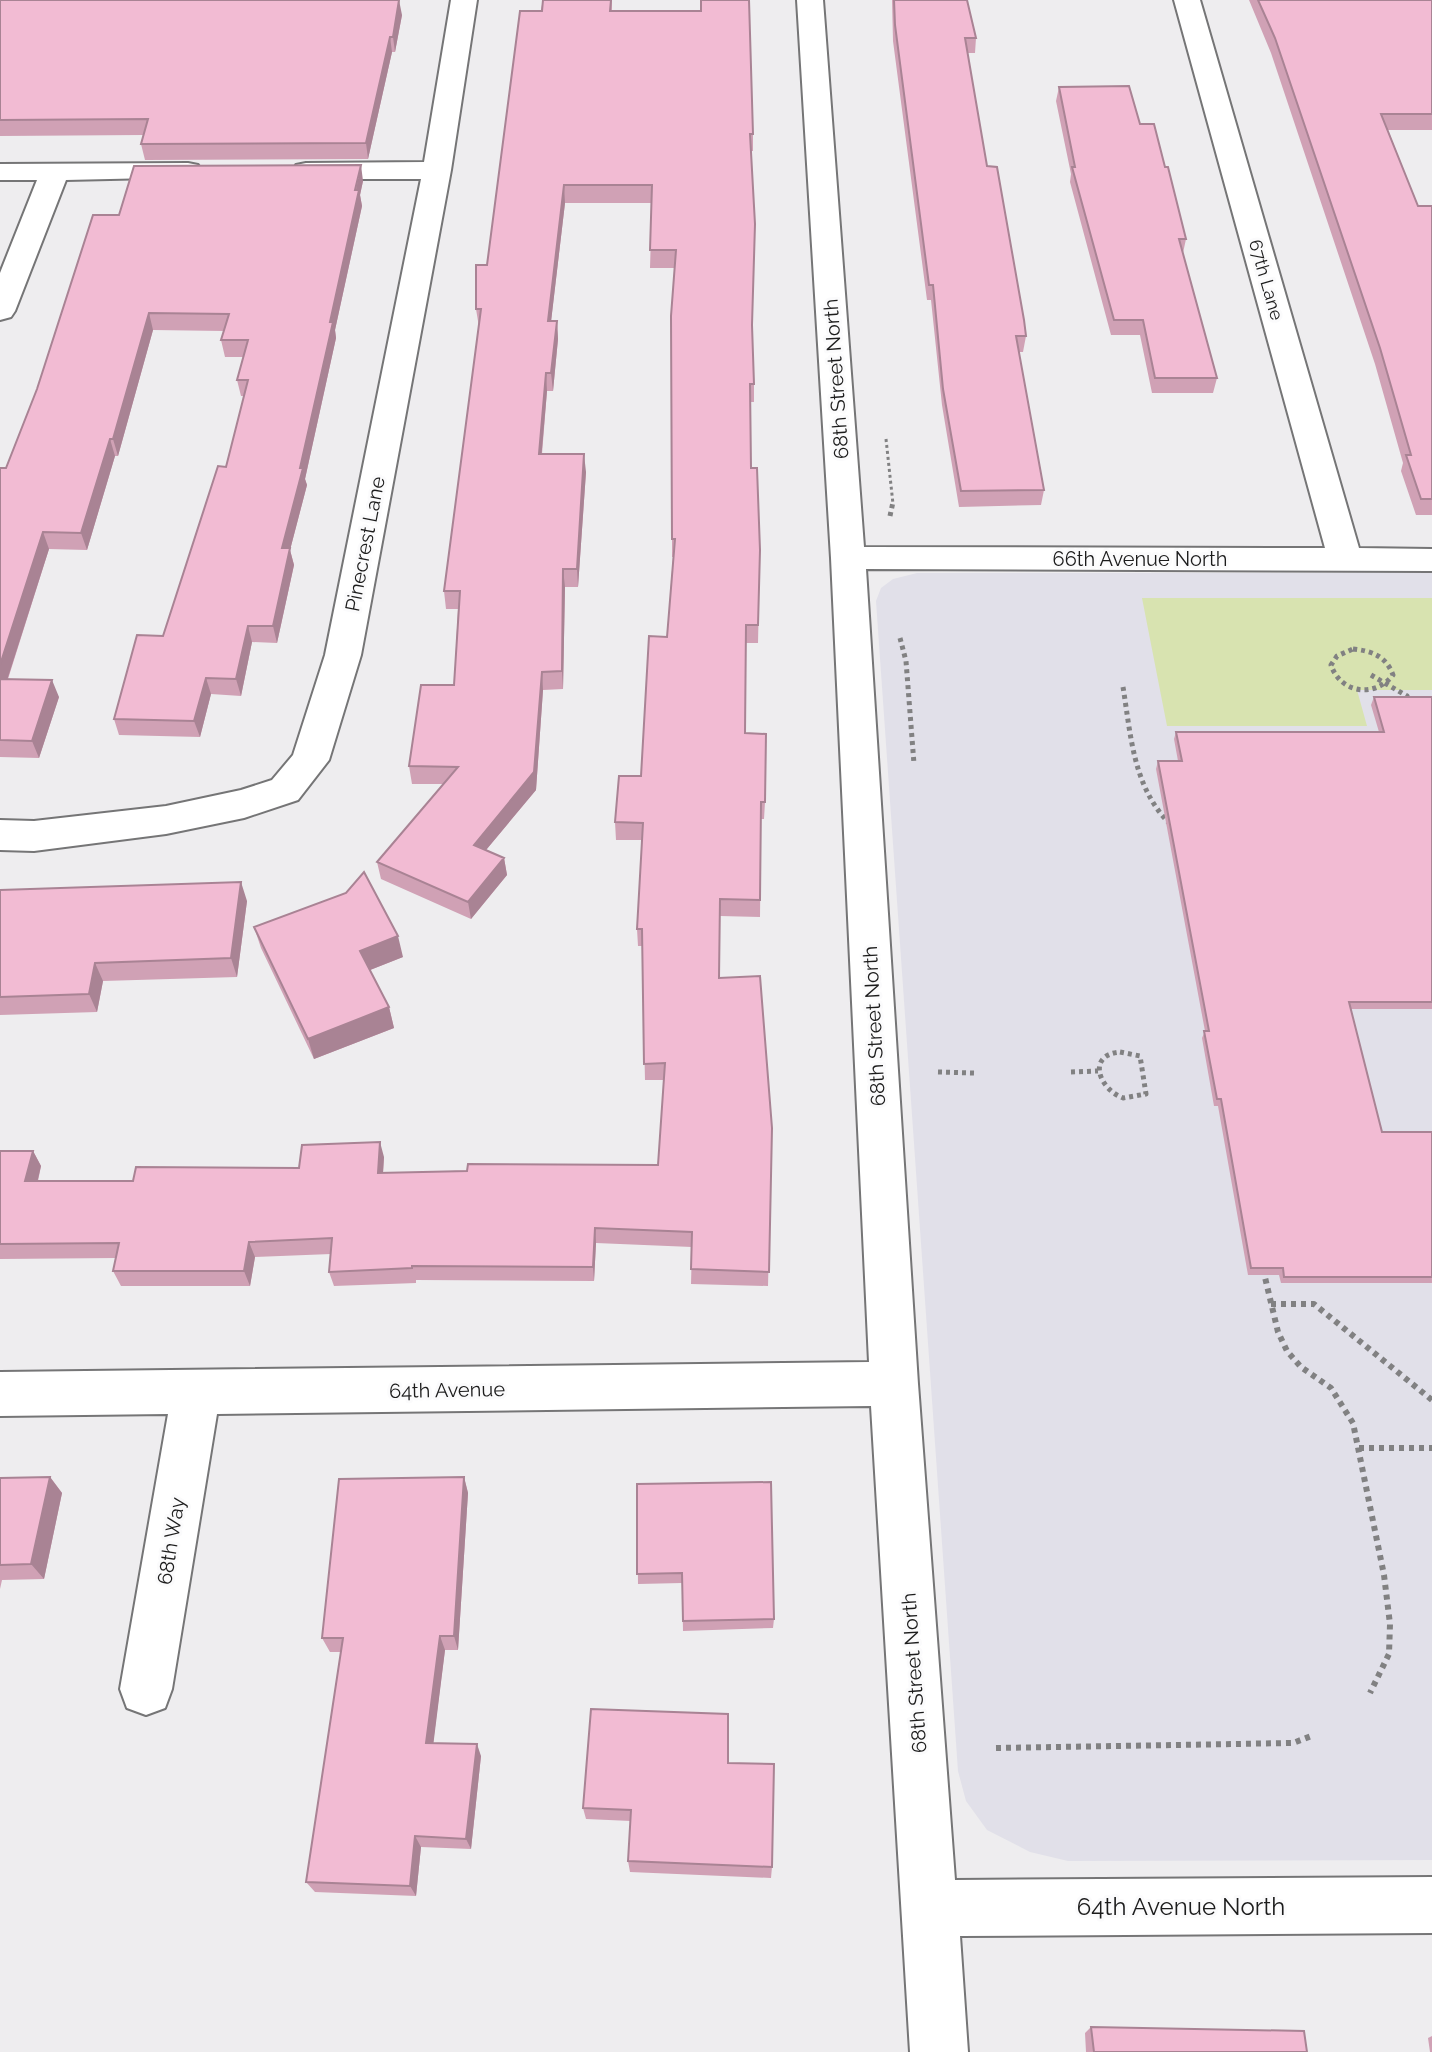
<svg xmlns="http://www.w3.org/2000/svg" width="1432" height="2052" viewBox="0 0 1432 2052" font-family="Raleway,sans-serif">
<rect width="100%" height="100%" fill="#eeedef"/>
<path fill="#e1e0e9" d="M 917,573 L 1432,573 L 1432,1860 L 1068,1861 L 1030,1852 L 987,1830 L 966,1801 L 958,1771 L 876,601 L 881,588 L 893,579 Z"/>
<path fill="#d8e3b0" d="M 1142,598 L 1432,598 L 1432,690 L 1357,690 L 1367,726 L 1167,726 Z"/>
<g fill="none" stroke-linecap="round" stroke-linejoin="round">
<g stroke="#757576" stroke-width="4">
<path id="street" d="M 451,0 L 477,0 L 451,170 L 361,655 L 329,760 L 298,800 L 244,818 L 166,834 L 34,851 L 0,850 L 0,820 L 34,821 L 166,806 L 241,790 L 272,780 L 293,755 L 325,655 L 421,179 L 306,179 L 296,177 L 292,171 L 296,165 L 306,163 L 424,162 Z
M 797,0 L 823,0 L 864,547 L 1325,548 L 1174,0 L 1200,0 L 1359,548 L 1432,549 L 1432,571 L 866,569 L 918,1384 L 955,1880 L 1432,1877 L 1432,1933 L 960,1936 L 968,2052 L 910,2052 L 871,1406 L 217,1414 L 172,1689 L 165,1708 L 146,1715 L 127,1708 L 120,1689 L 168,1414 L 0,1416 L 0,1372 L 869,1362 L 831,558 Z
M 188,163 L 198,165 L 202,171 L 198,177 L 66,180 L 15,311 L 11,317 L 0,320 L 0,273 L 37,180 L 0,180 L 0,164 Z"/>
</g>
<path stroke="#818182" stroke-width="3" stroke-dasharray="3 3" stroke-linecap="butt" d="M 886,439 L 893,504"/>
<path stroke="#818182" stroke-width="5" stroke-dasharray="4 4" stroke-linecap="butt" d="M 890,516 L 893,502
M 900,638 L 906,661 L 914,764
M 1353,649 C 1372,651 1386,656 1393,675 C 1375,698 1341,694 1331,665 L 1337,656 Z
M 1371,675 L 1407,696 L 1409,701
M 1123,687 C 1131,736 1133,786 1169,823
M 1120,1052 L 1140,1056 L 1146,1094 L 1123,1098 C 1099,1089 1086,1055 1120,1052 Z
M 938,1072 L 974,1073
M 1071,1072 L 1098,1071"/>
<path stroke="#818182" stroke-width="6" stroke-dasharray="5 5" stroke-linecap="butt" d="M 1263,1269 L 1278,1332 L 1287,1351 L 1301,1367 L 1331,1388 L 1353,1423 L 1384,1575 L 1390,1624 L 1389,1654 L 1370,1693
M 1271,1304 L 1314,1304 L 1432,1400
M 1359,1448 L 1432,1448
M 996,1748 L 1293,1743 L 1314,1735"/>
<use href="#street" fill="#fff" fill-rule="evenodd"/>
</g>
<path fill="#d0a1b5" d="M 0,0 L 402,15 L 395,52 L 392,52 L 368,159 L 145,160 L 141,144 L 143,135 L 0,136 Z
M 543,0 L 612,0 L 612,11 L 753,134 L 753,151 L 751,151 L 752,327 L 754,384 L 754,402 L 750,402 L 751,468 L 760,550 L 758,643 L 746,643 L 745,733 L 765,802 L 764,819 L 761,819 L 760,917 L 720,916 L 719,978 L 772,1128 L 768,1286 L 691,1284 L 692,1247 L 596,1243 L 594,1281 L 416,1280 L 416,1283 L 334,1286 L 329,1272 L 331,1254 L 255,1257 L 250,1286 L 121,1286 L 113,1271 L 116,1258 L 0,1259 L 0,1151 L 33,1151 L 41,1166 L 38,1181 L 133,1181 L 299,1168 L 384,1157 L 383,1173 L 658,1165 L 664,1080 L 645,1080 L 642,946 L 638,946 L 637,929 L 642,840 L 616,840 L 615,822 L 641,776 L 667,637 L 673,557 L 672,557 L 672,539 L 675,268 L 650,268 L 652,203 L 565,203 L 551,321 L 557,321 L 558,339 L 553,391 L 547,391 L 542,454 L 586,472 L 578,587 L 565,587 L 563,689 L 543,690 L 536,790 L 486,850 L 504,858 L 507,875 L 471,919 L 381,879 L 377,862 L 443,784 L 412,784 L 409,766 L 454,685 L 458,609 L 446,609 L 444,591 L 479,327 L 476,309 L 487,265 Z
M 892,0 L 967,0 L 976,38 L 975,53 L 967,53 L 987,166 L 1026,336 L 1023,352 L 1019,352 L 1044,490 L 1041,505 L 959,507 L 942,405 L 931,300 L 927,300 L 893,41 Z
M 1249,0 L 1432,0 L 1432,130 L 1388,130 L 1418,206 L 1432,206 L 1432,515 L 1416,515 L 1401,471 L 1403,463 L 1375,364 L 1271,53 Z
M 1059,87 L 1140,124 L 1165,167 L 1186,239 L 1183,253 L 1217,378 L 1213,393 L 1152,393 L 1140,335 L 1111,335 L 1070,182 L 1071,174 L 1056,101 Z
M 363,181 L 360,195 L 362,206 L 335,330 L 336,338 L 305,479 L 307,485 L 290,550 L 294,565 L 277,643 L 252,642 L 241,696 L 211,694 L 200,737 L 119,735 L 114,719 L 163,636 L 226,467 L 244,396 L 241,396 L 237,380 L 244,357 L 225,357 L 221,340 L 224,331 L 153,330 L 118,456 L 115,456 L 87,550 L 49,549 L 8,679 L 59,697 L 39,758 L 0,757 L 0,468 L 6,468 L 119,215 Z
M 1374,697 L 1432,697 L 1432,1009 L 1351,1009 L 1382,1132 L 1432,1132 L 1432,1283 L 1281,1283 L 1279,1275 L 1248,1275 L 1218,1106 L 1214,1106 L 1202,1038 L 1205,1031 L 1156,769 L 1158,761 L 1178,761 L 1174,739 L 1176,732 L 1379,732 L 1371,705 Z
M 0,890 L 247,901 L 237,977 L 103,981 L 97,1012 L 0,1015 Z
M 254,927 L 403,957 L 370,970 L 389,1007 L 394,1028 L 314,1059 L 261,948 Z
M 50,1477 L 62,1493 L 44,1579 L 2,1580 L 0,1589 L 0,1478 Z
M 464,1477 L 468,1493 L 458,1650 L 445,1650 L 433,1743 L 481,1756 L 471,1849 L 421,1847 L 416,1896 L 315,1892 L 306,1882 L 341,1652 L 330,1652 L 322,1638 Z
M 637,1484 L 774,1619 L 773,1628 L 683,1631 L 682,1583 L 638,1584 Z
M 728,1763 L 772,1867 L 771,1878 L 630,1872 L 628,1861 L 631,1821 L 586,1819 L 583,1808 Z
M 1091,2027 L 1307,2052 L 1086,2052 L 1085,2033 Z
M 1432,2036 L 1432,2052 L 1430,2052 L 1428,2038 Z"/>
<path fill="#a98394" d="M 399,0 L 402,15 L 395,52 L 393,37 Z
M 390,37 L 392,52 L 368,159 L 366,143 Z
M 361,165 L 363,181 L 360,195 L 362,206 L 335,330 L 336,338 L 305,479 L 307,485 L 290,550 L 294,565 L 277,643 L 273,626 L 282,548 L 300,468 Z
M 564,185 L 565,203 L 549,339 L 548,321 Z
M 149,313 L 153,330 L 118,456 L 113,439 Z
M 557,321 L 558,339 L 553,391 L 551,373 Z
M 546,373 L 547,391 L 540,472 L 539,454 Z
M 110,439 L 115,456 L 87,550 L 81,533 Z
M 584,454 L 586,472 L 578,587 L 577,569 Z
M 43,532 L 49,549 L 2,696 L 0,690 L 0,665 Z
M 563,569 L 565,587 L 563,689 L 562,671 Z
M 248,626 L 252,642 L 241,696 L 236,679 Z
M 542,672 L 543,690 L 536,790 L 476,862 L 474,845 Z
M 206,678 L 211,694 L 200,737 L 194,721 Z
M 52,680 L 59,697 L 39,758 L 32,741 Z
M 504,858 L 507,875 L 471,919 L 468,902 Z
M 241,882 L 247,901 L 237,977 L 231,958 Z
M 398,936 L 403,957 L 365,972 L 360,951 Z
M 95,963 L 103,981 L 97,1012 L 89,994 Z
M 389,1007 L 394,1028 L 314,1059 L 308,1039 Z
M 380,1142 L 384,1157 L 382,1188 L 378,1173 Z
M 33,1151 L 41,1166 L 34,1196 L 25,1181 Z
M 595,1228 L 596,1243 L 594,1281 L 593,1267 Z
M 249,1242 L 255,1257 L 250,1286 L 244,1271 Z
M 50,1477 L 62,1493 L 44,1579 L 31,1564 Z
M 464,1477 L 468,1493 L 458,1650 L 454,1636 Z
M 440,1636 L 445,1650 L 432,1755 L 426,1743 Z
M 477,1744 L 481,1756 L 471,1849 L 466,1839 Z
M 415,1836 L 421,1847 L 416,1896 L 410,1886 Z"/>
<path fill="#f2bbd3" stroke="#a98394" stroke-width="2" d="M 0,0 L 399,0 L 393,37 L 390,37 L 366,143 L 141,144 L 148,119 L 0,120 Z
M 543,0 L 611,0 L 610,11 L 701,11 L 701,0 L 749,0 L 753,134 L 750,134 L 755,224 L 752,325 L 754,384 L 750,384 L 751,468 L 757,468 L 760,550 L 758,625 L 746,625 L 745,733 L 766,734 L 765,802 L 761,802 L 760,900 L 720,899 L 719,978 L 760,976 L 772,1128 L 769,1272 L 691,1269 L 692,1232 L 595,1228 L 593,1267 L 412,1266 L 412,1268 L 329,1272 L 332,1238 L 249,1242 L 244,1271 L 113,1271 L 119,1243 L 0,1244 L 0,1151 L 33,1151 L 25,1181 L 133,1181 L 136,1167 L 299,1168 L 302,1145 L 380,1142 L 378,1173 L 467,1171 L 468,1164 L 658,1165 L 665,1063 L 644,1064 L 642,929 L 637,929 L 643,823 L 615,822 L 619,776 L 641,776 L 649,636 L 667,637 L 675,539 L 672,539 L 671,316 L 676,250 L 650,250 L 652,185 L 564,185 L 548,321 L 557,321 L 551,373 L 546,373 L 539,454 L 584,454 L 577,569 L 563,569 L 562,671 L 542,672 L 534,772 L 474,845 L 504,858 L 468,902 L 377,862 L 458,767 L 409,766 L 421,685 L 454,685 L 460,591 L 444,591 L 481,309 L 476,309 L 476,265 L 487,265 L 520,11 L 542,11 Z
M 894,0 L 967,0 L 976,38 L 965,38 L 987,166 L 997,167 L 1024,320 L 1026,336 L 1016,336 L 1044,490 L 961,491 L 943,389 L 933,285 L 929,285 L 895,25 Z
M 1258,0 L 1432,0 L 1432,114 L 1381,114 L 1418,206 L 1432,206 L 1432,499 L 1421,499 L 1406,455 L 1411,455 L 1380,348 L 1275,38 Z
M 1129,86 L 1140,124 L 1154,124 L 1165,167 L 1168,167 L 1186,239 L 1179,239 L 1217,378 L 1155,378 L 1143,320 L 1114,320 L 1072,167 L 1075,167 L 1059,87 Z
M 361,165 L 355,190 L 359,190 L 330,322 L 333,322 L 300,468 L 303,468 L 282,548 L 290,548 L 273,626 L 248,626 L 236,679 L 206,678 L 194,721 L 114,719 L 137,635 L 163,636 L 218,466 L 226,467 L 248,380 L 237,380 L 248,340 L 221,340 L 229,314 L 149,313 L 113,439 L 110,439 L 81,533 L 43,532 L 0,665 L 0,468 L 6,468 L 37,389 L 93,215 L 119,215 L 134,166 Z
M 0,679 L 52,680 L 32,741 L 0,740 Z
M 1374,697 L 1432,697 L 1432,1002 L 1349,1002 L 1382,1132 L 1432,1132 L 1432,1277 L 1284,1277 L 1283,1268 L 1251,1268 L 1221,1099 L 1217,1099 L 1204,1031 L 1209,1031 L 1158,761 L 1182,761 L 1176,732 L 1384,732 Z
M 364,872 L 398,936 L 360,951 L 389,1007 L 308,1039 L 254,927 L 346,893 Z
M 241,882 L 231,958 L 95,963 L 89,994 L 0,997 L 0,890 Z
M 50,1477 L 31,1564 L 0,1565 L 0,1478 Z
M 464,1477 L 454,1636 L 440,1636 L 426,1743 L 477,1744 L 466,1839 L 415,1836 L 410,1886 L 306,1882 L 343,1638 L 322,1638 L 339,1479 Z
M 771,1482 L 774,1619 L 683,1621 L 682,1573 L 637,1574 L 637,1484 Z
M 591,1709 L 728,1714 L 728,1763 L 774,1764 L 772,1867 L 628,1861 L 631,1810 L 583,1808 Z
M 1091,2027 L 1304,2031 L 1307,2052 L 1094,2052 Z"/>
<g text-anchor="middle" stroke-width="6" stroke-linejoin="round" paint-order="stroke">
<g font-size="18" fill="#1c1c1c" stroke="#fbfbfc">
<text transform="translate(1266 280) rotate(74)" y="6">67th Lane</text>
</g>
<g font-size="20" fill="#1c1c1c" stroke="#fbfbfc">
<text transform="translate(836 379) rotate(-94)" y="7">68th Street North</text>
<text transform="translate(365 544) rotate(-79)" y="7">Pinecrest Lane</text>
<text x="1140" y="566">66th Avenue North</text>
<text transform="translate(874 1026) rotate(-93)" y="7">68th Street North</text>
<text transform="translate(447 1390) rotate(-1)" y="7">64th Avenue</text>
<text transform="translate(171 1541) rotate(-81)" y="7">68th Way</text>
<text transform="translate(914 1673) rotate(-94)" y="7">68th Street North</text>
</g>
<g font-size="24" fill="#1c1c1c" stroke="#fbfbfc">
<text x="1181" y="1915">64th Avenue North</text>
</g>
</g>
</svg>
